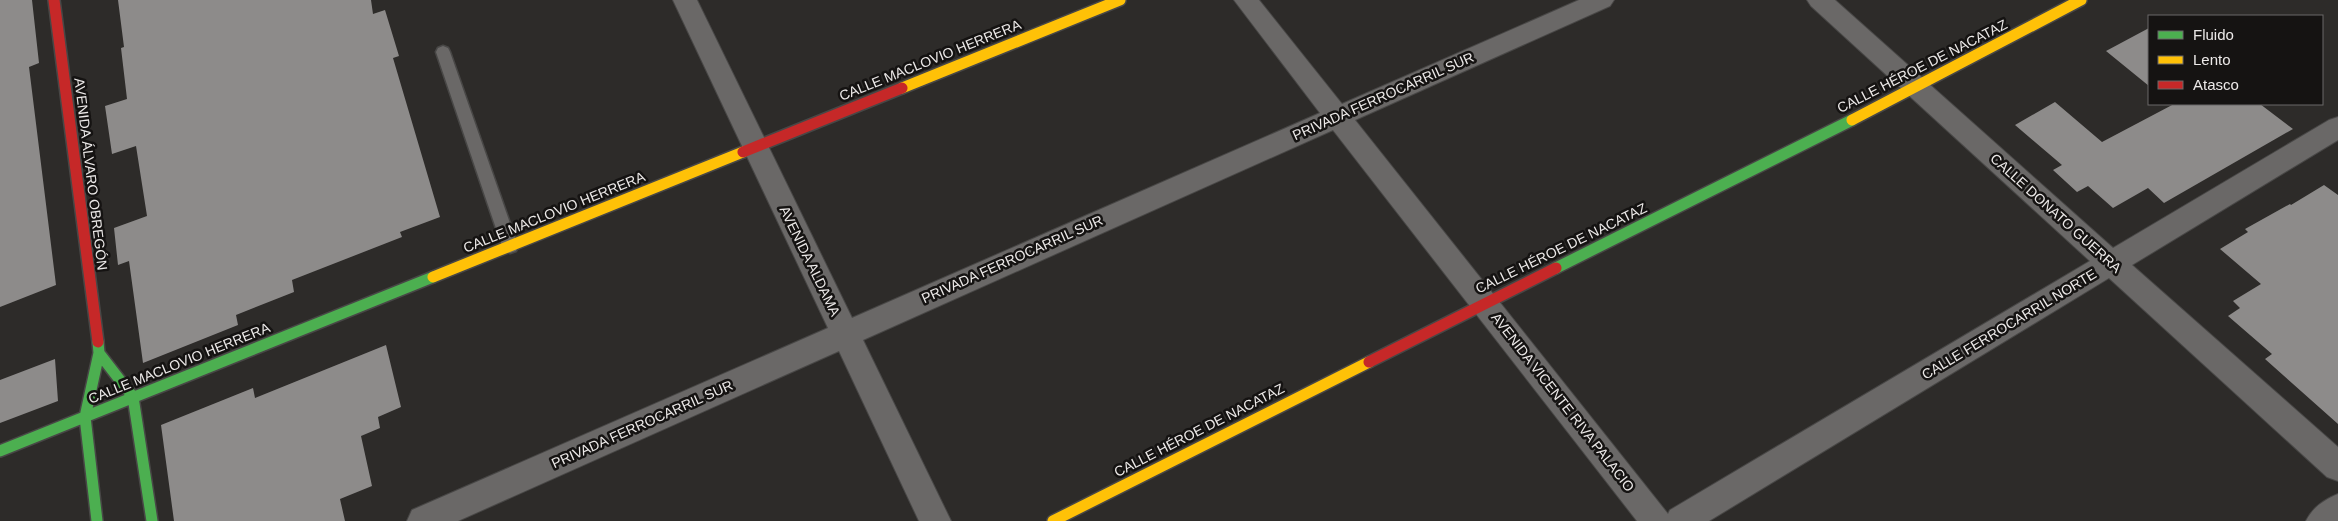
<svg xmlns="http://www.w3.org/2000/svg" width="2338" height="521" viewBox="0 0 2338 521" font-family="Arial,sans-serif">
<rect width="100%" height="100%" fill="#2d2b29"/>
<path fill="#8d8b8a" d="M 0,0 L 32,0 L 39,63 L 29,67 L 56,285 L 0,307 Z
M 118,0 L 371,0 L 373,14 L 385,10 L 399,56 L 393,58 L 440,217 L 400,232 L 402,237 L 292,280 L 294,292 L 236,315 L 238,325 L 143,363 L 129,261 L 118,265 L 114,228 L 147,216 L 136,146 L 112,154 L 105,106 L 127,99 L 121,48 L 124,47 Z
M 2149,28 L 2149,86 L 2106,51 Z
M 2055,102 L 2102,142 L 2174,104 L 2260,104 L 2293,129 L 2164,203 L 2148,188 L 2113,208 L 2088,186 L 2077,192 L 2053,170 L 2062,165 L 2015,125 Z
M 2324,185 L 2338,195 L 2338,424 L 2265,359 L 2272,354 L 2228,316 L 2240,308 L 2233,301 L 2261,284 L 2220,249 L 2248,232 L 2245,229 L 2290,204 L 2291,205 Z
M 386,345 L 401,407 L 378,417 L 380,428 L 361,436 L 372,486 L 340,499 L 345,521 L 174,521 L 161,425 L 253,388 L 255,398 Z
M 55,359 L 58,401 L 0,423 L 0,380 Z"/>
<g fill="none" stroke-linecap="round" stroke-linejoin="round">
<g stroke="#484746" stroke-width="3">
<path id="lane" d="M 443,46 L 448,48 L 450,52 L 518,246 L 516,251 L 510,253 L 504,251 L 502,246 L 436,52 L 438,48 Z"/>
</g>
<g stroke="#484746" stroke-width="2">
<path id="street" d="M 673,0 L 697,0 L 852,318 L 1320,113 L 1234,0 L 1259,0 L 1342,104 L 1579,0 L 1614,0 L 1610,6 L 1355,120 L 1668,514 L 1670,510 L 2090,261 L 1811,6 L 1807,0 L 1835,0 L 2113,248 L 2329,120 L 2338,117 L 2338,140 L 2132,265 L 2338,447 L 2338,481 L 2327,477 L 2109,278 L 1709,521 L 1637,521 L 1333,130 L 863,340 L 951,521 L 919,521 L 839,351 L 458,521 L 407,521 L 412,510 L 828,328 Z
M 2338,494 L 2338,521 L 2306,521 C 2313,507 2324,500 2338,494 Z"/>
</g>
<g stroke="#484746" stroke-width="14">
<path id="fast" d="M 1556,268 L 1852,120
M 99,353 L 133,397 L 152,521
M 0,451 L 433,277
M 97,521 L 85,417 L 99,353 L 98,342"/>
</g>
<g stroke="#484746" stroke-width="14">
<path id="slow" d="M 902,88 L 1120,0
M 1852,120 L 2081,0
M 433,277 L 743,152
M 1053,521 L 1369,362"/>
</g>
<g stroke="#484746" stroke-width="14">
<path id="jam" d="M 54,0 L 98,342
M 743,152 L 902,88
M 1369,362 L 1556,268"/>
</g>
<use href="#lane" fill="#6a6867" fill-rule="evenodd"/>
<use href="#street" fill="#6a6867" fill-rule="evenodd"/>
<use href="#fast" stroke="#4caf50" stroke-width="11"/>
<use href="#slow" stroke="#ffc107" stroke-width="11"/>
<use href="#jam" stroke="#c62828" stroke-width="11"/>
</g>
<g text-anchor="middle" stroke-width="5" stroke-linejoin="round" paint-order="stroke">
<g font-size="14" fill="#ece9e8" stroke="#151312">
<text transform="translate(930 60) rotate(-22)" y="5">CALLE MACLOVIO HERRERA</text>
<text transform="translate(1922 66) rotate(-27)" y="5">CALLE HÉROE DE NACATAZ</text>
<text transform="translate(1383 96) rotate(-24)" y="5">PRIVADA FERROCARRIL SUR</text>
<text transform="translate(91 174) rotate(83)" y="5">AVENIDA ÁLVARO OBREGÓN</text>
<text transform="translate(554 212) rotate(-22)" y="5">CALLE MACLOVIO HERRERA</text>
<text transform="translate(2056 213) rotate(42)" y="5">CALLE DONATO GUERRA</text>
<text transform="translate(1561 248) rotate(-26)" y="5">CALLE HÉROE DE NACATAZ</text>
<text transform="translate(1012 259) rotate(-24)" y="5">PRIVADA FERROCARRIL SUR</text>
<text transform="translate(810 261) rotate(64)" y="5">AVENIDA ALDAMA</text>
<text transform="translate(2009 324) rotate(-31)" y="5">CALLE FERROCARRIL NORTE</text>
<text transform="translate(179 363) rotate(-22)" y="5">CALLE MACLOVIO HERRERA</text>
<text transform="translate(1563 402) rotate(52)" y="5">AVENIDA VICENTE RIVA PALACIO</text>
<text transform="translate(642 424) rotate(-24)" y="5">PRIVADA FERROCARRIL SUR</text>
<text transform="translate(1199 430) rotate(-27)" y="5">CALLE HÉROE DE NACATAZ</text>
</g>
</g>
<rect x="2148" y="15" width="175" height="90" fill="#151312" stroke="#6b6968"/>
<rect x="2158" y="31" width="25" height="8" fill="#4caf50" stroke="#6b6968"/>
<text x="2193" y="40" font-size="15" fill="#ece9e8">Fluido</text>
<rect x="2158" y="56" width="25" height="8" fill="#ffc107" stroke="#6b6968"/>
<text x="2193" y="65" font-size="15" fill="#ece9e8">Lento</text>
<rect x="2158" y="81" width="25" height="8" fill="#c62828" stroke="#6b6968"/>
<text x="2193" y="90" font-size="15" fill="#ece9e8">Atasco</text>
</svg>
